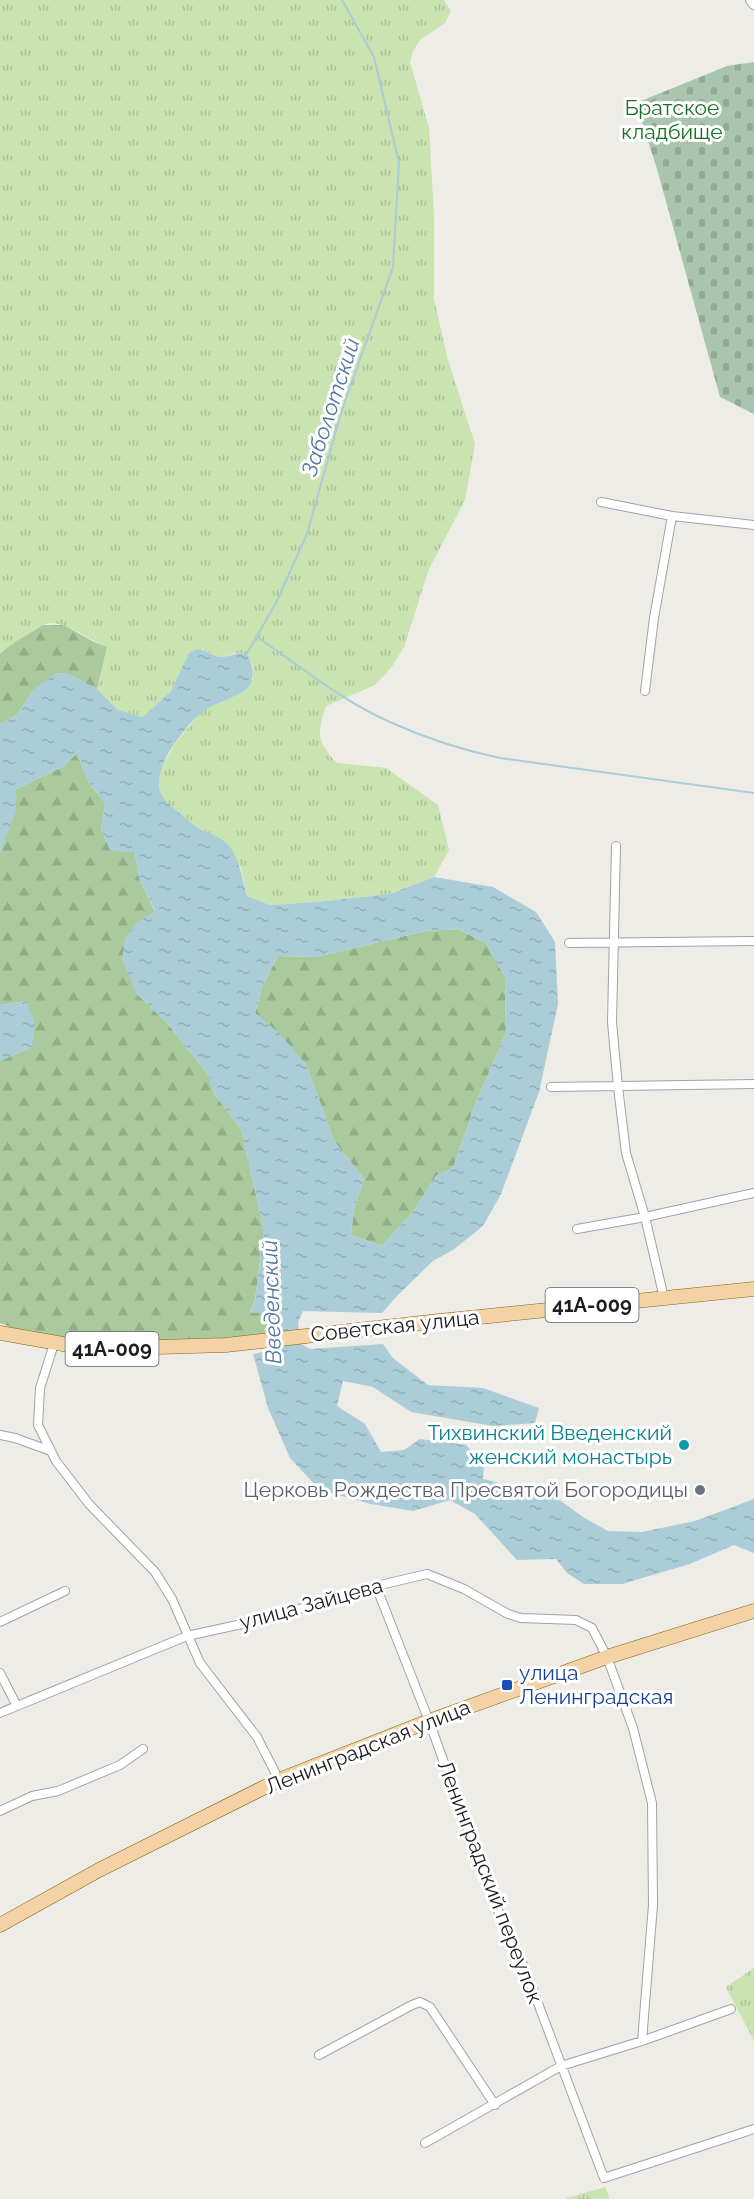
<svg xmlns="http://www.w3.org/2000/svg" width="754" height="2199" viewBox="0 0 754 2199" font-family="Raleway,sans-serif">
<defs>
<pattern id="grass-tufts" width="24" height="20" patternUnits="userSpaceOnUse" patternTransform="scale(1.5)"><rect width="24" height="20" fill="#c9e3b1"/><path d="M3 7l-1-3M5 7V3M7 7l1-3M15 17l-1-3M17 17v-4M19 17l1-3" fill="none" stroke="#acc298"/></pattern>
<pattern id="forest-firs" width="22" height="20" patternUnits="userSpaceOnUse" patternTransform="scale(1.5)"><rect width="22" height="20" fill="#aaca9e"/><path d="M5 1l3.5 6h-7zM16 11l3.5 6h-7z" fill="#92ad88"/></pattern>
<pattern id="cemetery-stones" width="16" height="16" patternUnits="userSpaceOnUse" patternTransform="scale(1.5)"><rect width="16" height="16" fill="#a9c5ae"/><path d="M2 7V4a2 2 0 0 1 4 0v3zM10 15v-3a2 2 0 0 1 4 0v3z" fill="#91a995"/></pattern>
<pattern id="water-ripples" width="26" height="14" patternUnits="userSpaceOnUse" patternTransform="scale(1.5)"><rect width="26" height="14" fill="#aacdd8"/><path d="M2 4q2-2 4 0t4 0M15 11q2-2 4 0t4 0" fill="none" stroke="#92b0b9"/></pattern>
</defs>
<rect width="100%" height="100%" fill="#eeece6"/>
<path fill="url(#grass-tufts)" d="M 0,0 L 444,0 L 451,11 L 445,23 L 420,40 L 413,51 L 410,62 L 429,128 L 434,215 L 434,299 L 448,360 L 475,444 L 465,500 L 429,569 L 404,647 L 391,668 L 375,685 L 326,706 C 317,734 316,741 337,763 L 386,768 L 438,805 L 449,850 L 434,877 L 388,894 L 317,902 L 270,905 L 247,896 L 241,868 L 226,843 L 197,827 L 163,800 L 158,785 L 161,767 L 177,741 L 199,714 L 209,707 L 234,697 L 253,680 L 253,667 L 247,654 L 234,653 L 226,657 L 217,657 L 203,649 L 197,649 L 190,653 L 171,691 L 143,717 L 118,710 L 97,689 L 107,647 C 87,640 63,617 42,625 C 37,627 31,633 27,636 C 18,643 8,645 0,654 Z
M 754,1968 L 754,2041 L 726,1987 Z
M 605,2187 L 610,2199 L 564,2199 Z"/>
<path fill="url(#forest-firs)" d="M 42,625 L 64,625 L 94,642 L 107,647 L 97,689 L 66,673 L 56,674 L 33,690 L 17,715 L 0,724 L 0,654 C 12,642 29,635 42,625 Z
M 77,753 L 89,783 L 105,803 L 101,830 L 135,853 L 139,878 L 155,912 L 136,923 L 136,993 L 168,1024 L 207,1073 L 215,1095 L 241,1129 L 264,1230 L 255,1300 L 250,1312 C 269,1313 284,1313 281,1338 L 54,1344 L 0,1323 L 0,1061 L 32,1047 L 26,1001 L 0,1005 L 0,853 L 15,811 L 16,789 L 64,766 Z
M 458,929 L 486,943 L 505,977 L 506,1033 L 475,1105 L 453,1168 L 436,1176 L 412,1213 L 382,1246 L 351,1235 L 354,1208 L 364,1179 L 334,1141 L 306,1064 L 255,1013 L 262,987 L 278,956 L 316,957 L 426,931 Z"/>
<path fill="url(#cemetery-stones)" d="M 754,62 L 754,414 L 720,397 L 657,169 L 636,103 L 727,66 Z"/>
<path fill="url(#water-ripples)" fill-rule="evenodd" d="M 197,649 C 206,649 213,657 221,657 C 231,657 237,651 247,654 C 269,699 223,694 200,714 C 187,725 165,754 161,770 C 154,794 165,801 182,815 C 188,820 194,825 200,829 C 208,833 218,836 225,842 C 238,852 243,880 247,896 L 270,905 L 317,902 L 389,894 L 434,877 L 493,887 L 536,912 L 555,942 L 558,1004 L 539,1092 L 501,1194 L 483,1226 L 453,1250 L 433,1261 L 397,1296 L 382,1313 L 303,1311 L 298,1322 L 301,1344 L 310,1349 L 383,1344 L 393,1358 L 428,1385 L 483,1388 L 539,1408 L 535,1423 L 493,1426 L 411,1412 L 373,1387 L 343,1381 L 337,1406 L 365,1424 L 381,1452 L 404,1450 L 420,1439 L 466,1445 L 484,1464 L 483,1479 L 554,1496 L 583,1517 L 608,1531 L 642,1532 L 695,1521 L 754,1499 L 754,1553 L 734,1545 L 690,1564 L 622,1584 L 584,1584 L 567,1573 L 556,1559 L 517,1560 L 475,1514 L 450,1500 L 413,1511 L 371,1504 L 320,1490 L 290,1458 L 268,1408 L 253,1354 L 277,1349 C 287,1321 278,1311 250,1313 L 255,1300 L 264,1230 L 241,1129 L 215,1095 L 207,1073 L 168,1024 L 136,993 L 122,959 L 125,939 L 136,923 L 155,911 L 139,878 L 135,853 L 110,850 L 101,830 L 105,803 L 89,783 L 77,753 L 64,766 L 16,789 L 16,811 L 0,853 L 0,724 L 17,715 L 33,690 L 42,683 L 56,674 L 66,673 L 97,689 L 118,710 L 143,717 L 171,691 L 189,653 ZM 458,929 L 486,943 L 505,977 L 506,1033 L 475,1105 L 453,1168 L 436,1176 L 412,1213 L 382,1246 L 351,1235 L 354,1208 L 364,1179 L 334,1141 L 306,1064 L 278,1032 L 255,1013 L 262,987 L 278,956 L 316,957 L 426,931 Z
M 26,1001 L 35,1024 L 32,1047 L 0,1061 L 0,1005 Z"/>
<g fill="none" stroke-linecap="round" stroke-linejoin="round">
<path stroke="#aacdd8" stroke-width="2" d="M 257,637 C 300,666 342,701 390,722 C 425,738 462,750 500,758 L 754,793
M 246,655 L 276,603 L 307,534 L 341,413 L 393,267 L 399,163 L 374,57 L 342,0"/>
<g stroke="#a2a2a2" stroke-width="10">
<path id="minor" d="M 601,502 L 672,516 L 754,525
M 645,691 L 654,618 L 672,516
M 616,846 L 612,1022 L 618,1087 L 626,1153 L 645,1217 L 664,1298
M 569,943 L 754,941
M 551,1087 L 754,1084
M 577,1229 L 645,1217 L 754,1193
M 54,1344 L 40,1388 L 38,1425 L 56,1461 L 89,1504 L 155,1572 L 172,1599 L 200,1663 L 257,1737 L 279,1780
M 0,1435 L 15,1438 L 51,1451
M 376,1586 L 429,1721 L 496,1906 L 525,1969 L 604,2178 L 754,2129
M 0,1622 L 65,1591
M 0,1673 L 17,1706
M 0,1713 L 187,1636 L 269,1618 L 376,1586 L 427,1574 L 464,1589 L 508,1614 L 521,1618 L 576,1620 L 592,1628 L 607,1657 L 633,1728 L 652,1803 L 653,1905 L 642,2041
M 0,1811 L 32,1796 L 58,1791 L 120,1765 L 143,1749
M 319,2055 L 412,2005 L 420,2002 L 430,2007 L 495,2105
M 425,2143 L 561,2066 L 642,2041 L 731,2009"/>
</g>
<g stroke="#a2a2a2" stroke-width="12">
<path id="tertiary" d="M 751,0 L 754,4"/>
</g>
<g stroke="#8a630f" stroke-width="15">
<path id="primary" d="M 0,1333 L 91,1349 L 226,1345 L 430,1322 L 754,1289
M 0,1925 L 99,1870 L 279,1780 L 429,1721 L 607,1657 L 754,1611"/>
</g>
<use href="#minor" stroke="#fff" stroke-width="8"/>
<use href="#tertiary" stroke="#fff" stroke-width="10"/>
<use href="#primary" stroke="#f3d3a6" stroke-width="14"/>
</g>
<circle fill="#0f9aa8" stroke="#fff" stroke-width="2" cx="684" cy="1445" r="6"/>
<circle fill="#6b7280" stroke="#fff" stroke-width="2" cx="700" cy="1490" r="6"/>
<rect fill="#1a4fb4" stroke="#fff" stroke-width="2" x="501" y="1679" width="12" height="12" rx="3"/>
<g text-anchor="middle" stroke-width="6" stroke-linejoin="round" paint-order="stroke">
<g fill="#fff" stroke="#626262" stroke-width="1.5">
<rect x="545.5" y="1288" width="93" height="34" rx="4.5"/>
<rect x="65.5" y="1332" width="93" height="34" rx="4.5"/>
</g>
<g font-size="20" font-weight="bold" fill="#1e1e1e">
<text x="592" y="1312">41А-009</text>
<text x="112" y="1356">41А-009</text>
</g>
<g font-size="21" fill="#167220" stroke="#fff">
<text x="672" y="115">Братское<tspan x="672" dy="24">кладбище</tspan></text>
</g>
<g font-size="21" fill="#1e1e1e" stroke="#fff">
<text transform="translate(395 1326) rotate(-6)" y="7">Советская улица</text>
<text transform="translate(311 1604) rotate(-15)" y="7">улица Зайцева</text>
<text transform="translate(368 1747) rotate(-22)" y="7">Ленинградская улица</text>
<text transform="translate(490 1882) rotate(69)" y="7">Ленинградский переулок</text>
</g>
<g font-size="21" fill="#0d838f" stroke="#fff" text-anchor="end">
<text x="672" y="1440">Тихвинский Введенский<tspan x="672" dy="24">женский монастырь</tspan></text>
</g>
<g font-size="21" fill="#5b616d" stroke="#fff" text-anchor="end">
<text x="688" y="1497">Церковь Рождества Пресвятой Богородицы</text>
</g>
<g font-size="21" fill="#164399" stroke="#fff" text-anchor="start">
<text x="519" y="1680">улица<tspan x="519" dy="24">Ленинградская</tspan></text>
</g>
<g font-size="22" font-style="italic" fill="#51769e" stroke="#fff">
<text transform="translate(330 407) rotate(-72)" y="8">Заболотский</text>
<text transform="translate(271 1302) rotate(-92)" y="8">Введенский</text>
</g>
</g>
</svg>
